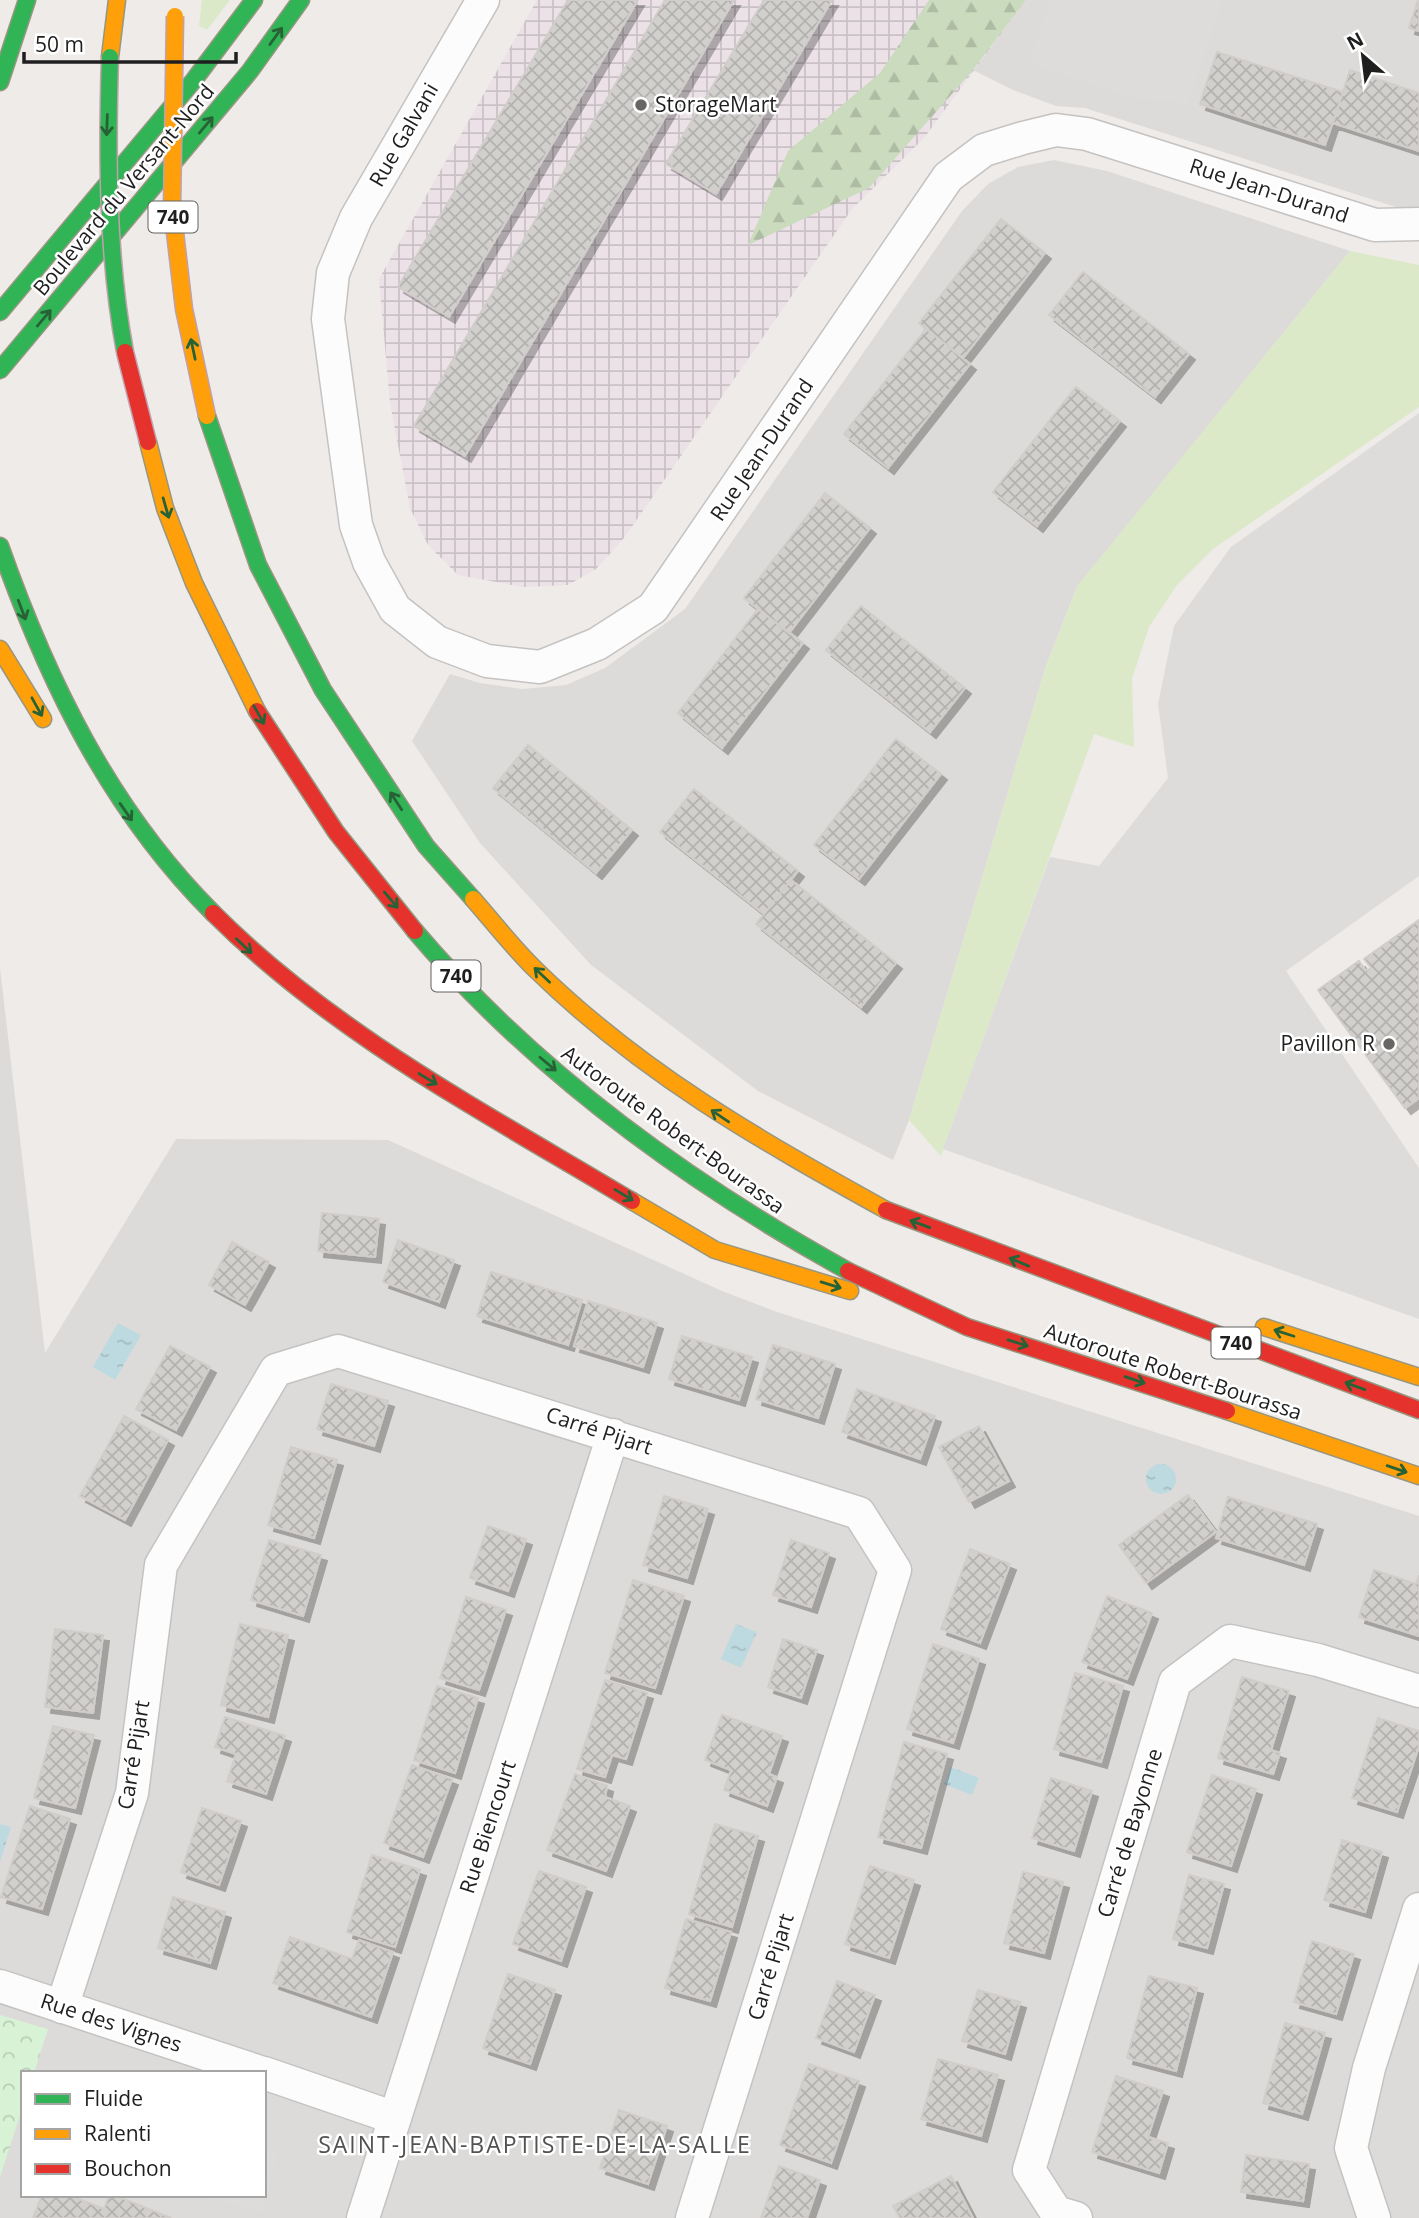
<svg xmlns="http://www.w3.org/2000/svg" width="1419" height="2218" viewBox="0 0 1419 2218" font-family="'Open Sans',sans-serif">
<defs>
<pattern id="industrial-grid" width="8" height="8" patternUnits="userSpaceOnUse" patternTransform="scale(1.75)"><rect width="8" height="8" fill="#ebe1e7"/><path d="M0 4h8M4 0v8" fill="none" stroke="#c9c1c6"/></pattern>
<pattern id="forest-firs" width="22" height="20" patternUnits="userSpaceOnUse" patternTransform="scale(1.75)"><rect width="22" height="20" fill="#cadbbe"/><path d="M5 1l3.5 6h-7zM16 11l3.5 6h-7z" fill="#adbca3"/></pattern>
<pattern id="park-crowns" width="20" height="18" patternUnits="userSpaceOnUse" patternTransform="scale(1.75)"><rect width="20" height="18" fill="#d7f2d5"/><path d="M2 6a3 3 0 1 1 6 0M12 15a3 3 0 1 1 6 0" fill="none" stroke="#b8cfb6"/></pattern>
<pattern id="water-ripples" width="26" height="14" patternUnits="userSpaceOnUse" patternTransform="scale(1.75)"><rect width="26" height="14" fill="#bddae0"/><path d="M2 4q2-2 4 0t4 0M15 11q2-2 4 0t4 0" fill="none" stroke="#a2bbc0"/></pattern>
<pattern id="building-cross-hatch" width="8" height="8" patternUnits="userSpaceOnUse" patternTransform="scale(1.75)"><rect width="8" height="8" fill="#d2d0cd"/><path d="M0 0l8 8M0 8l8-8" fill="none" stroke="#b4b2b0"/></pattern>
<filter id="shadow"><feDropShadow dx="6" dy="6" stdDeviation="0" flood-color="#0004"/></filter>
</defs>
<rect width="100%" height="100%" fill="#eeebe8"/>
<path fill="#dddbd9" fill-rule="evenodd" d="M 1026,0 L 1419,0 L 1419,207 L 1399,208 L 1085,108 L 1056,106 L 1013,90 L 973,70 Z
M 1054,160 L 1107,171 L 1350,251 L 1077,587 L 1046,666 L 909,1120 L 893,1160 L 758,1091 L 591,965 L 480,843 L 412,741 L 450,674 L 480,683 L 522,689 L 566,685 L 605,668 L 685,609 L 962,211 L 988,184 L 1018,167 Z
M 0,968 L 45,1353 L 176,1139 L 388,1140 L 722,1291 L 777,1312 L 1419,1516 L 1419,2218 L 0,2218 ZM 23,2073 L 264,2073 L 264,2195 L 23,2195 Z"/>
<path fill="url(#industrial-grid)" d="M 537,0 L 1026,0 L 924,138 L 852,209 L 624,538 L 596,569 L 568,585 L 523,587 L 458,575 L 428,545 L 410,508 L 390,403 L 379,279 Z"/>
<path fill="#dce9c8" d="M 202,0 L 230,0 L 207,30 L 199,26 Z
M 1350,251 L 1419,265 L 1419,407 L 1213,549 L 1177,585 L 1149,627 L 1132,679 L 1134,747 L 1094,734 L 941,1156 L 909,1120 L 1046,666 L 1078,585 Z"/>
<path fill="url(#forest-firs)" d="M 929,0 L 1026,0 L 973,70 L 869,188 L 748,245 L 788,151 L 880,73 Z"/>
<path fill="url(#park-crowns)" d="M 0,2015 L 48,2029 L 34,2073 L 23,2073 L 23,2106 L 0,2177 Z"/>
<path fill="#dedcdb" d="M 1051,0 L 1222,0 L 1188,104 L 1132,97 L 1030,64 Z
M 1419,413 L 1419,876 L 1286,971 L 1419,1168 L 1419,1319 L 943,1149 L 1050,857 L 1099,866 L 1168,778 L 1158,704 L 1174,626 L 1231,547 Z
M 264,2148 L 278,2152 L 261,2212 L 200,2195 L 264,2195 Z"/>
<path fill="url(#water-ripples)" d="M 118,1323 L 141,1335 L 115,1380 L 93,1367 Z
M1146 1479a15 15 0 1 1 30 0a15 15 0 1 1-30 0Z
M 736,1624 L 757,1632 L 741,1668 L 721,1659 Z
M 951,1767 L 979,1778 L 972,1795 L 944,1784 Z
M 0,1824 L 11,1827 L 0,1862 Z"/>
<path fill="url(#building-cross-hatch)" stroke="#d1cdca" stroke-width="2" filter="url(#shadow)" d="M 568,0 L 638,0 L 449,317 L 398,287 Z
M 665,0 L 734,0 L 465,456 L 414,426 Z
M 764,0 L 832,0 L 716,194 L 666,164 Z
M 1418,0 L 1419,0 L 1419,31 L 1409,28 Z
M 1217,52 L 1343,92 L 1325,145 L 1200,104 Z
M 1350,70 L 1419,93 L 1419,151 L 1333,123 Z
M 1001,219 L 1045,253 L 963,358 L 919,323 Z
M 1083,272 L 1189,354 L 1155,397 L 1049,315 Z
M 926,329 L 970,364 L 888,468 L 844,434 Z
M 1076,387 L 1120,421 L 1037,526 L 993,492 Z
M 825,493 L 870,528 L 789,633 L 744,598 Z
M 861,606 L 965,688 L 930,732 L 826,650 Z
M 758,609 L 803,643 L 722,748 L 678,713 Z
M 896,739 L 941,774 L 859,879 L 814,845 Z
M 528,745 L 632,830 L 596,873 L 493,788 Z
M 694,789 L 798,871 L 764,914 L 660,832 Z
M 791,880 L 896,963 L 861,1007 L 756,924 Z
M 1419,920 L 1419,1098 L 1405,1108 L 1318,990 L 1359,961 L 1366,971 L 1371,968 L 1364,959 Z
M 322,1213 L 379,1219 L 375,1257 L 318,1251 Z
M 398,1240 L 454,1260 L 439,1302 L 383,1282 Z
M 232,1242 L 269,1262 L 245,1305 L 209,1285 Z
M 491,1272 L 582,1300 L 568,1345 L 477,1316 Z
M 588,1301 L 657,1323 L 643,1367 L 574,1346 Z
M 682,1336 L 752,1357 L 739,1400 L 669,1379 Z
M 773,1345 L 835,1364 L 818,1418 L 756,1399 Z
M 170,1346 L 210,1367 L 176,1430 L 136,1409 Z
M 331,1384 L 388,1401 L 374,1446 L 317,1429 Z
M 857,1389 L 935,1416 L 920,1459 L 842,1432 Z
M 124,1416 L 168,1440 L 125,1520 L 80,1496 Z
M 979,1426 L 1009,1481 L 969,1502 L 939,1447 Z
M 291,1447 L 337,1460 L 314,1538 L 268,1525 Z
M 1188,1495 L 1216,1532 L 1146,1583 L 1119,1545 Z
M 664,1496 L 708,1509 L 687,1578 L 643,1565 Z
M 1228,1497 L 1317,1524 L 1304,1565 L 1216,1538 Z
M 488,1526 L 526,1539 L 508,1591 L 470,1578 Z
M 269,1540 L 321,1555 L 303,1616 L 251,1600 Z
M 791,1540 L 829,1553 L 811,1607 L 773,1595 Z
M 970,1549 L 1010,1564 L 980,1643 L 941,1629 Z
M 1374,1570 L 1416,1584 L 1419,1575 L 1419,1636 L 1359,1617 Z
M 633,1580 L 684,1596 L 655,1688 L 605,1673 Z
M 1107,1596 L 1152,1613 L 1127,1679 L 1082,1662 Z
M 466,1597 L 506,1610 L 479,1690 L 440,1678 Z
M 240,1624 L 288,1635 L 268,1717 L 221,1705 Z
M 55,1629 L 103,1635 L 93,1713 L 45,1707 Z
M 783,1639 L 817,1650 L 801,1698 L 768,1687 Z
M 933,1644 L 979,1659 L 953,1743 L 907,1729 Z
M 1075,1673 L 1123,1686 L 1101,1762 L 1054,1749 Z
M 1242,1677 L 1289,1691 L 1271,1750 L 1280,1753 L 1273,1774 L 1218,1758 Z
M 605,1680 L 647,1693 L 626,1759 L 612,1755 L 605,1777 L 577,1769 Z
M 437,1686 L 478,1698 L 455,1773 L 414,1760 Z
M 722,1715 L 782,1736 L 769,1774 L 777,1777 L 767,1806 L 724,1790 L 731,1770 L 705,1760 Z
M 225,1717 L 285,1736 L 266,1794 L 227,1781 L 236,1754 L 215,1747 Z
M 1378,1718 L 1419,1731 L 1419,1746 L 1397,1812 L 1352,1798 Z
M 53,1726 L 94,1735 L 75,1808 L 34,1798 Z
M 904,1742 L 947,1754 L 921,1848 L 878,1837 Z
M 412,1765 L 452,1779 L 423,1857 L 384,1843 Z
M 575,1774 L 607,1786 L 605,1797 L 630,1806 L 606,1871 L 547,1850 Z
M 1212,1775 L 1256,1789 L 1231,1866 L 1187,1852 Z
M 1051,1778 L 1092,1791 L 1074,1851 L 1032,1838 Z
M 30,1806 L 70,1819 L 42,1909 L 1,1897 Z
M 202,1808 L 241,1821 L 219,1885 L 181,1872 Z
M 715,1824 L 758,1836 L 732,1927 L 689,1914 Z
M 1342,1840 L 1382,1852 L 1365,1912 L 1324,1900 Z
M 372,1855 L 420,1870 L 395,1947 L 347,1932 Z
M 870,1866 L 914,1880 L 889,1958 L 845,1944 Z
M 539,1871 L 586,1887 L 561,1961 L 513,1944 Z
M 1023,1872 L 1063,1882 L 1044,1953 L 1004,1943 Z
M 1189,1875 L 1224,1884 L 1207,1948 L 1173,1939 Z
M 173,1897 L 225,1912 L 210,1963 L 158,1948 Z
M 686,1919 L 731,1932 L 710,2001 L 665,1988 Z
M 290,1937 L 352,1959 L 359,1940 L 393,1952 L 371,2017 L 273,1983 Z
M 1312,1941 L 1354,1954 L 1336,2014 L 1294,2002 Z
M 508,1974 L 555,1990 L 530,2064 L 483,2048 Z
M 1149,1976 L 1197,1988 L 1176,2071 L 1127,2058 Z
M 837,1981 L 875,1995 L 854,2052 L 816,2038 Z
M 978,1990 L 1020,2002 L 1005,2054 L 962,2041 Z
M 1285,2023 L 1325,2033 L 1302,2114 L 1263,2103 Z
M 938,2059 L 998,2075 L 981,2136 L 921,2119 Z
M 809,2064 L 859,2081 L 831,2163 L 780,2145 Z
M 1116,2076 L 1163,2091 L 1148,2137 L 1168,2143 L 1159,2173 L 1092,2152 Z
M 619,2110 L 667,2126 L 648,2184 L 600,2168 Z
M 1246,2155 L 1309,2164 L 1303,2201 L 1241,2192 Z
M 779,2166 L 820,2180 L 807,2218 L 761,2218 Z
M 951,2176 L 973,2218 L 900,2218 L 893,2206 Z
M 42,2195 L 69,2195 L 104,2209 L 109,2195 L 114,2195 L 171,2218 L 33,2218 Z"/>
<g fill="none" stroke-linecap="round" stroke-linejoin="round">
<g stroke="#c5c3c2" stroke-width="35">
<path id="street" d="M 483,0 L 356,218 L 333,273 L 328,319 L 356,525 L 369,562 L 395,609 L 437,642 L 487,661 L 540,667 L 597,644 L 653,608 L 948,177 L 984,150 L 1023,138 L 1056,130 L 1087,134 L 1375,225 L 1419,224
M 0,1986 L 263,2073
M 62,2007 L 132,1793 L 161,1565 L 276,1370 L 338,1351 L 859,1513 L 895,1570 L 692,2218
M 264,2073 L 395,2118
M 363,2218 L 613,1435
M 1076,2218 L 1056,2212 L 1029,2170 L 1175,1682 L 1230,1641 L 1318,1660 L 1419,1691
M 1374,2218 L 1351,2148 L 1369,2068 L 1419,1909"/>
</g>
<g stroke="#979680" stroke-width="19">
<path id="fast" d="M 0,82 L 27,0
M 0,312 L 194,80 L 254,0
M 0,370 L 250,71 L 301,0
M 207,416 L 258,565 L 323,690 L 426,846 L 473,899
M 0,546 C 48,682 110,810 213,913
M 415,931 C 533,1070 689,1183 848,1271"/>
</g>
<g stroke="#979680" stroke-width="19">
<path id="slow" d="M 110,57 L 117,0
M 148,442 L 165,508 L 194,583 L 257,711
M 0,649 L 43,719
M 473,899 C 494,923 514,949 537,971 C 643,1074 758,1139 886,1210
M 632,1201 L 715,1250 L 850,1291
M 1264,1327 L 1419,1377
M 1227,1411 L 1419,1476"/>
</g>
<g stroke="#979680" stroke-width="19">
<path id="jam" d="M 257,711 L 336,832 L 415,931
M 213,913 C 334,1034 486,1113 632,1201
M 886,1210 L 1419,1410
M 848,1271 L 967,1327 L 1227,1411"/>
</g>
<use href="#street" stroke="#fcfcfc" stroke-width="32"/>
<use href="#fast" stroke="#30b455" stroke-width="16"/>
<use href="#slow" stroke="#ff9f0a" stroke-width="16"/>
<use href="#jam" stroke="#e5322d" stroke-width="16"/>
<g stroke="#c2a0ac" stroke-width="19" stroke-linecap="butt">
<path id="fast-bridge" d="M 110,57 C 107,155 107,255 125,352"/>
</g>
<g stroke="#c2a0ac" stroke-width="19" stroke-linecap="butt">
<path id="slow-bridge" d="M 175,16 L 172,207 L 184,309 L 207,416"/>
</g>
<g stroke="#c2a0ac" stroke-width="19" stroke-linecap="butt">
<path id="jam-bridge" d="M 125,352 L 148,442"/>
</g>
<use href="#fast-bridge" stroke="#30b455" stroke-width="16"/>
<use href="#slow-bridge" stroke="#ff9f0a" stroke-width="16"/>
<use href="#jam-bridge" stroke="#e5322d" stroke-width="16"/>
</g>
<defs><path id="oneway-shaft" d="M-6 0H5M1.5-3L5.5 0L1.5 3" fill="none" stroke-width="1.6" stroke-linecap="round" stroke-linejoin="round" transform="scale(1.75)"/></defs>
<g stroke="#276237">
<use href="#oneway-shaft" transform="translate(276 36) rotate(-54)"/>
<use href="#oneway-shaft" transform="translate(107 125) rotate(92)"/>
<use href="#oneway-shaft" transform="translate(206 125) rotate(-50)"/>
<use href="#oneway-shaft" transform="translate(44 318) rotate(-50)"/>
<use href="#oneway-shaft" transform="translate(193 349) rotate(-102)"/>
<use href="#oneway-shaft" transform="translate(166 508) rotate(74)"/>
<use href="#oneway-shaft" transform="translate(22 610) rotate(69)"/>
<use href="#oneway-shaft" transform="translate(37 707) rotate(61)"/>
<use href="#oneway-shaft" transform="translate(259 715) rotate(61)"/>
<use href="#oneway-shaft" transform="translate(396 801) rotate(-123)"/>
<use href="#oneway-shaft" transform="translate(126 812) rotate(55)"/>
<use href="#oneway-shaft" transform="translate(391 900) rotate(50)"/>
<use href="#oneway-shaft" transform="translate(244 946) rotate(43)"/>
<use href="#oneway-shaft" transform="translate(542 975) rotate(-137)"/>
<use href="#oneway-shaft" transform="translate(548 1064) rotate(40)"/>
<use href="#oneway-shaft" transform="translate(428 1079) rotate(31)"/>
<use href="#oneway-shaft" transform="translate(720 1116) rotate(-146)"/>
<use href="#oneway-shaft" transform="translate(624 1195) rotate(31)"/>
<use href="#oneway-shaft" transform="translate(920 1224) rotate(-160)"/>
<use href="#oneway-shaft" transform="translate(1019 1262) rotate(-157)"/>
<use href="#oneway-shaft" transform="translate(831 1285) rotate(17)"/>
<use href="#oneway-shaft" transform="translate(1284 1333) rotate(-162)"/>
<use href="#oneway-shaft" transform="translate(1018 1343) rotate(17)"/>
<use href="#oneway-shaft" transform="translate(1135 1380) rotate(19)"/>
<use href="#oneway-shaft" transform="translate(1355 1386) rotate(-160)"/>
<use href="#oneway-shaft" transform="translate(1397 1469) rotate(19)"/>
</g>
<g fill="#676665" stroke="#fff" stroke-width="2.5">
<circle cx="641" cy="105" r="7"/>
<circle cx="1389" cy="1044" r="7"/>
</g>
<g text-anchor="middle" stroke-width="5" stroke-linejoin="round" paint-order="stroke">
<g fill="#fff" stroke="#626262" stroke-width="2">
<rect x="148.5" y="201.5" width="49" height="31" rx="5"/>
<rect x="431.5" y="960.5" width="49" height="31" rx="5"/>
<rect x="1211.5" y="1327.5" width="49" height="31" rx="5"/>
</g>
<g font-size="19" font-weight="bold" fill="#1f1f1f">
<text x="173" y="224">740</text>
<text x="456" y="983">740</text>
<text x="1236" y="1350">740</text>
</g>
<g font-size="21" fill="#1f1f1f" stroke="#fff" text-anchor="start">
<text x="655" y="112">StorageMart</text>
<text x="1375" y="1051" text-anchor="end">Pavillon R</text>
</g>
<g font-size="21" fill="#1f1f1f" stroke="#fff">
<text transform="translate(404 135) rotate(-60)" y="7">Rue Galvani</text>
<text transform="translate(124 190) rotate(-50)" y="7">Boulevard du Versant-Nord</text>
<text transform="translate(1269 191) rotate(18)" y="7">Rue Jean-Durand</text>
<text transform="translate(762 450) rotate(-56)" y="7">Rue Jean-Durand</text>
<text transform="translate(673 1130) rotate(36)" y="7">Autoroute Robert-Bourassa</text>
<text transform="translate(1173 1372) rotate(18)" y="7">Autoroute Robert-Bourassa</text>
<text transform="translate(599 1431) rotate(18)" y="7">Carré Pijart</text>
<text transform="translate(134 1755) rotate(-81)" y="7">Carré Pijart</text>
<text transform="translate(488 1827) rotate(-72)" y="7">Rue Biencourt</text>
<text transform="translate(1130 1833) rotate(-73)" y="7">Carré de Bayonne</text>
<text transform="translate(771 1967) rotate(-73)" y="7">Carré Pijart</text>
<text transform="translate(111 2023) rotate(18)" y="7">Rue des Vignes</text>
</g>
<g font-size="23" letter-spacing="2" fill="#525252" stroke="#fff">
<text x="535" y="2153">SAINT-JEAN-BAPTISTE-DE-LA-SALLE</text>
</g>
</g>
<rect x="21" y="2071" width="245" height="126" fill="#ffffff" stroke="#a5a5a5" stroke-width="2"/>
<rect x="35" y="2094" width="35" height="10" fill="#30b455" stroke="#a5a5a5" stroke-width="2"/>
<text x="84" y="2106" font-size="21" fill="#1f1f1f">Fluide</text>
<rect x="35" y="2129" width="35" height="10" fill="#ff9f0a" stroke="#a5a5a5" stroke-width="2"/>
<text x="84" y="2141" font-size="21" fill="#1f1f1f">Ralenti</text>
<rect x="35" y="2164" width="35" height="10" fill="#e5322d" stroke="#a5a5a5" stroke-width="2"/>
<text x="84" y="2176" font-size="21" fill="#1f1f1f">Bouchon</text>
<g transform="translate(1363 56) rotate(332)" stroke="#ffffff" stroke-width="5" paint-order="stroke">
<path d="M0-5L12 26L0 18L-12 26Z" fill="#1f1f1f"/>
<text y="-10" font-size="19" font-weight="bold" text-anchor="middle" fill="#1f1f1f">N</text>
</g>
<path d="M24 52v10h212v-10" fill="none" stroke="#1f1f1f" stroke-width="3.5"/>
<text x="35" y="52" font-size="21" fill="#1f1f1f" stroke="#ffffff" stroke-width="5" paint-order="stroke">50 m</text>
</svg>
